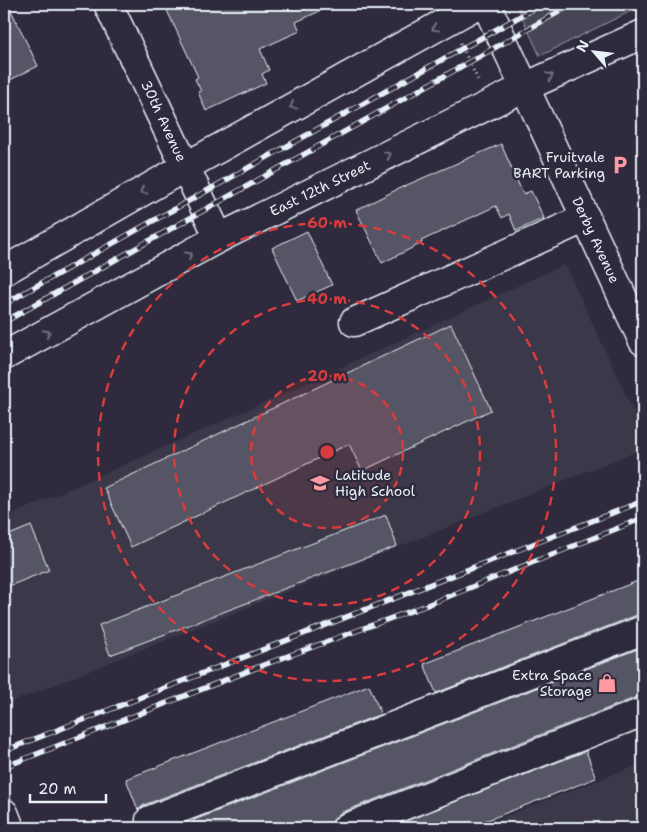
<svg xmlns="http://www.w3.org/2000/svg" width="647" height="832" viewBox="0 0 647 832" font-family="'Shantell Sans',sans-serif">
<rect width="100%" height="100%" fill="#2f2a3d"/>
<filter id="ink" filterUnits="userSpaceOnUse"><feTurbulence type="fractalNoise" baseFrequency=".02" numOctaves="2"/><feDisplacementMap in="SourceGraphic" scale="10" xChannelSelector="R" yChannelSelector="G"/><feConvolveMatrix kernelMatrix="1 2 1 2 8 2 1 2 1" color-interpolation-filters="sRGB"/></filter>
<g filter="url(#ink)">
<path fill="#3b3749" d="M 565,264 L 643,431 L 643,449 L 4,705 L 4,518 L 292,390 Z
M 643,763 L 643,828 L 474,828 Z"/>
<path fill="#464455" stroke="#979aa6" d="M 516,4 L 643,4 L 643,5 L 540,56 Z"/>
<path fill="#575565" stroke="#e8f1f8" d="M 4,4 L 8,4 L 38,66 L 4,83 Z
M 164,4 L 335,4 L 296,22 L 300,31 L 260,49 L 269,70 L 262,74 L 266,83 L 206,111 L 198,92 L 201,91 L 195,79 L 198,77 Z
M 501,144 L 523,194 L 531,191 L 544,218 L 516,231 L 509,214 L 502,218 L 496,206 L 421,241 L 422,243 L 382,263 L 356,210 L 400,188 Z
M 307,231 L 332,285 L 297,301 L 272,248 Z
M 451,324 L 491,410 L 362,471 L 349,444 L 131,547 L 104,488 Z
M 386,515 L 397,546 L 110,655 L 99,625 Z
M 31,526 L 49,570 L 4,588 L 4,537 Z
M 643,579 L 643,615 L 637,615 L 436,693 L 424,664 Z
M 643,647 L 643,697 L 637,697 L 340,813 L 334,819 L 331,828 L 190,828 L 194,820 Z
M 369,685 L 381,714 L 144,805 L 138,810 L 126,779 Z
M 586,751 L 596,778 L 467,828 L 388,828 Z"/>
<g fill="none" stroke-linecap="round" stroke-linejoin="round">
<g stroke="#e8f1f8" stroke-width="31">
<path id="minor" d="M 108,4 L 219,238
M 486,4 L 643,341
M 354,322 L 586,218
M 154,828 L 150,820 L 643,630
M 346,828 L 643,712"/>
</g>
<g stroke="#e8f1f8" stroke-width="31">
<path id="major" d="M 4,271 L 185,167 L 478,4
M 4,356 L 219,238 L 525,87 L 643,34
M 4,813 L 10,828"/>
</g>
<path stroke="#e8f1f8" stroke-width="3" stroke-dasharray="1 4" stroke-linecap="butt" d="M 460,43 L 478,80"/>
<use href="#minor" stroke="#2f2a3d" stroke-width="28"/>
<use href="#major" stroke="#2f2a3d" stroke-width="28"/>
<g stroke="#e8f1f8" stroke-width="5.5">
<path id="rail" d="M 4,304 L 542,4
M 4,322 L 573,4
M 4,751 L 643,501
M 4,767 L 266,664 L 427,605 L 643,518"/>
</g>
<use href="#rail" stroke="#2f2a3d" stroke-width="4" stroke-dasharray="11" stroke-linecap="butt"/>
</g>
<defs><path id="oneway-chevron" d="M-2-3.5L2.5 0L-2 3.5" fill="none" stroke-width="1.6" stroke-linecap="round" stroke-linejoin="round" transform="scale(1.25)"/></defs>
<g stroke="#70707e">
<use href="#oneway-chevron" transform="translate(435 28) rotate(151)"/>
<use href="#oneway-chevron" transform="translate(550 76) rotate(-24)"/>
<use href="#oneway-chevron" transform="translate(293 106) rotate(151)"/>
<use href="#oneway-chevron" transform="translate(388 155) rotate(-26)"/>
<use href="#oneway-chevron" transform="translate(143 191) rotate(150)"/>
<use href="#oneway-chevron" transform="translate(189 255) rotate(-29)"/>
<use href="#oneway-chevron" transform="translate(47 333) rotate(-28)"/>
</g>
</g>
<circle cx="327" cy="452" r="76" fill="#d83c3d" fill-opacity=".12"/>
<g fill="none" stroke="#d83c3d" stroke-width="2.5" stroke-dasharray="9 6">
<circle cx="327" cy="452" r="76"/>
<circle cx="327" cy="452" r="153"/>
<circle cx="327" cy="452" r="229"/>
</g>
<defs>
<g id="parking-bare" transform="scale(1.5)"><path d="M-3.5-5.5H1a3.5 3.5 0 0 1 0 7H-1V5.5H-3.5ZM-1-3.4V-.6H.8a1.4 1.4 0 0 0 0-2.8Z" fill="#ff9aa2" stroke="#2f2a3d" stroke-width="2.5" paint-order="stroke"/></g>
<g id="school-bare" transform="scale(1.5)"><path d="M0-5L7-2L0 1L-7-2ZM-4 1L0 2.5L4 1V4Q0 6-4 4Z" fill="#ff9aa2" stroke="#2f2a3d" stroke-width="2.5" paint-order="stroke"/></g>
<g id="shop-bare" transform="scale(1.5)"><path d="M-5-2.5h2.3a2.7 3.5 0 0 1 5.4 0H5L5.5 6h-11ZM-1.5-2.5h3a1.5 2.3 0 0 0-3 0Z" fill="#ff9aa2" stroke="#2f2a3d" stroke-width="2.5" paint-order="stroke"/></g>
</defs>
<g fill-rule="evenodd">
<use href="#parking-bare" x="620" y="165"/>
<use href="#school-bare" x="320" y="483"/>
<use href="#shop-bare" x="607" y="683"/>
</g>
<g text-anchor="middle" stroke-width="5" stroke-linejoin="round" paint-order="stroke">
<g font-size="14" fill="#e8f1f8" stroke="#2f2a3d">
<text transform="translate(164 121) rotate(65)" y="5">30th Avenue</text>
<text transform="translate(320 188) rotate(-26)" y="5">East 12th Street</text>
<text transform="translate(596 240) rotate(65)" y="5">Derby Avenue</text>
</g>
<g font-size="14" fill="#e8f1f8" stroke="#2f2a3d" text-anchor="end">
<text x="605" y="162">Fruitvale<tspan x="605" dy="16">BART Parking</tspan></text>
<text x="335" y="480" text-anchor="start">Latitude<tspan x="335" dy="16">High School</tspan></text>
<text x="592" y="680">Extra Space<tspan x="592" dy="16">Storage</tspan></text>
</g>
</g>
<circle cx="327" cy="452" r="8" fill="#d83c3d" stroke="#2f2a3d" stroke-width="2.5"/>
<g font-size="15" text-anchor="middle" font-weight="bold" fill="#d83c3d" stroke="#2f2a3d" stroke-width="5" stroke-linejoin="round" paint-order="stroke">
<text x="327" y="228">60 m</text>
<text x="327" y="304">40 m</text>
<text x="327" y="381">20 m</text>
</g>
<rect width="647" height="832" fill="none" stroke="#2f2a3d" stroke-width="20"/>
<rect x="10" y="10" width="627" height="812" fill="none" stroke="#e8f1f8" stroke-width="2" filter="url(#ink)"/>
<g transform="translate(594 52) rotate(298)" stroke="#2f2a3d" stroke-width="4" paint-order="stroke">
<path d="M0-4L9 19L0 12L-9 19Z" fill="#e8f1f8"/>
<text y="-8" font-size="14" font-weight="bold" text-anchor="middle" fill="#e8f1f8">N</text>
</g>
<path d="M30 794v8h76v-8" fill="none" stroke="#e8f1f8" stroke-width="2.5"/>
<text x="38" y="794" font-size="15" fill="#e8f1f8" stroke="#2f2a3d" stroke-width="4" paint-order="stroke">20 m</text>
</svg>
